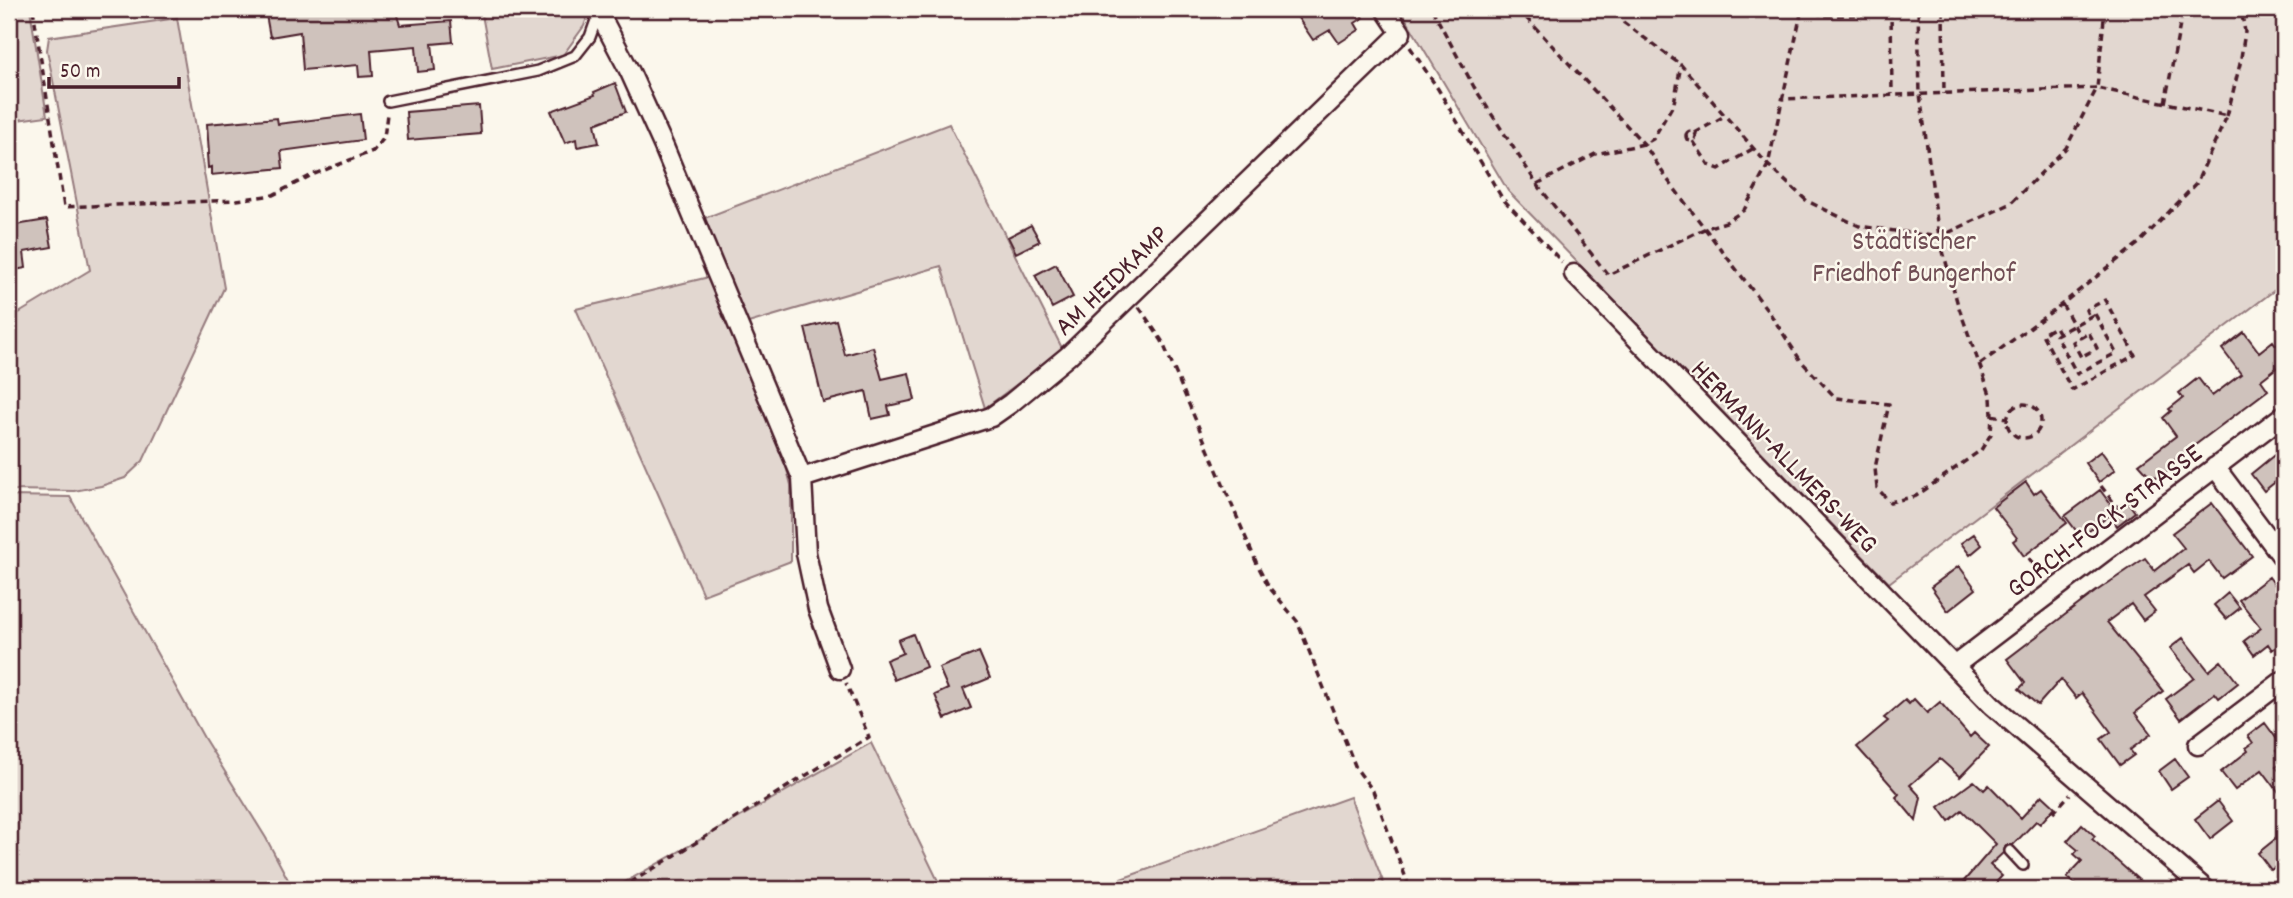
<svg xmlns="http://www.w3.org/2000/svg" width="2293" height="898" viewBox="0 0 2293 898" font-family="Dekko,sans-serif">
<rect width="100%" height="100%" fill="#fbf7ec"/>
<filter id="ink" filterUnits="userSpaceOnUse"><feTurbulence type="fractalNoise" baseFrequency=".0143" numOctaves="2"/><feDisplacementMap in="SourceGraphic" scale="14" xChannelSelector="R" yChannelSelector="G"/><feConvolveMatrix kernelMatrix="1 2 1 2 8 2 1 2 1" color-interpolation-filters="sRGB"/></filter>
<g filter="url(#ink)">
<path fill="#e2d7d0" stroke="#967b7e" stroke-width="2" d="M 9,9 L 30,9 L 47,116 L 9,121 Z
M 481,9 L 590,9 L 584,26 L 563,55 L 492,69 Z
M 1400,9 L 2284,9 L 2284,283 L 1889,583 L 1508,191 Z
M 177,18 L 224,288 L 143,461 L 125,478 L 101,486 L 74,491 L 9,490 L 9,319 L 90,270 L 47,50 L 49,37 Z
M 949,124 L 1063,350 L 985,408 L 941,266 L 745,324 L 702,219 Z
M 709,277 L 783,455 L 791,485 L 791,561 L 703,595 L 576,309 Z
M 9,496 L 70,497 L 204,738 L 266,838 L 293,889 L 9,889 Z
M 871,743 L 942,889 L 613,889 Z
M 1350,797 L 1386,889 L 1093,889 Z"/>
<path fill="#cfc2bc" stroke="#4a1f2b" stroke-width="2" d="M 265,9 L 395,9 L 400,25 L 451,21 L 453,42 L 432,44 L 435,70 L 418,72 L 416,46 L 371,50 L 373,76 L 359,77 L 358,65 L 303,70 L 300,32 L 270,37 Z
M 1292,9 L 1358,9 L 1363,18 L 1355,23 L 1359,30 L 1339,43 L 1330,30 L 1313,40 Z
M 615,83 L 626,112 L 595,124 L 599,143 L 577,147 L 576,139 L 565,143 L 551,111 L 595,95 L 594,92 Z
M 479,106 L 481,134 L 408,140 L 406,112 Z
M 360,114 L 363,140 L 281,151 L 283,168 L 211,175 L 211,167 L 208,168 L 207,154 L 209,154 L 207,124 L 277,118 L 278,124 Z
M 47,220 L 52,247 L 24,252 L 26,268 L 9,271 L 9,226 Z
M 1031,225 L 1040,241 L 1016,253 L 1008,237 Z
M 1056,264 L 1073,297 L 1052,308 L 1035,275 Z
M 836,320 L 845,355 L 873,347 L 882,379 L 909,373 L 915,400 L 888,406 L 890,415 L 872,419 L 866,391 L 823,402 L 805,328 Z
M 2244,332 L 2259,352 L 2273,341 L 2276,345 L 2284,339 L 2284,362 L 2261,380 L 2268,390 L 2170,464 L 2173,468 L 2160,477 L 2150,476 L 2139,464 L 2176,436 L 2163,418 L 2171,411 L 2169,409 L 2183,398 L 2179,393 L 2198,378 L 2212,396 L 2241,374 L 2222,349 Z
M 2284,447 L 2284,475 L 2264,491 L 2251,474 Z
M 2101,451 L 2115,470 L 2099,482 L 2085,463 Z
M 2026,482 L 2034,494 L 2041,489 L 2067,523 L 2024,556 L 2013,541 L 2017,538 L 1993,507 Z
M 2100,490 L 2115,510 L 2127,501 L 2135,512 L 2117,526 L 2110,515 L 2081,537 L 2065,516 Z
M 2212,503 L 2252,556 L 2222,578 L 2209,561 L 2194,573 L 2188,565 L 2144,597 L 2155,611 L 2143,620 L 2131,604 L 2107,622 L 2163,691 L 2135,713 L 2151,734 L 2130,750 L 2134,755 L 2120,765 L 2101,739 L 2111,732 L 2082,693 L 2076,698 L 2061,679 L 2038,705 L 2019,689 L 2025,683 L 2007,659 L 2095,592 L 2145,558 L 2155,571 L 2184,548 L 2172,533 Z
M 1974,534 L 1982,545 L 1970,555 L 1961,543 Z
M 1959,566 L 1976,589 L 1948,611 L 1931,587 Z
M 2269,577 L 2284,597 L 2284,641 L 2272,650 L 2268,644 L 2254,655 L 2244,641 L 2261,628 L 2239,600 Z
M 2228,593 L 2240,608 L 2226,619 L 2214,605 Z
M 913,634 L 926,667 L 894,680 L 886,660 L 903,653 L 898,640 Z
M 2183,638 L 2209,671 L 2221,661 L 2238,683 L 2219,698 L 2215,693 L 2181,719 L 2166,699 L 2194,678 L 2170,648 Z
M 979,652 L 990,678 L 963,689 L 971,708 L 945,719 L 935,695 L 948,689 L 939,668 Z
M 1914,699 L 1927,713 L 1940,702 L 1970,737 L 1974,733 L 1989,747 L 1960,777 L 1940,759 L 1910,785 L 1921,797 L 1916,821 L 1896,797 L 1899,794 L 1857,747 L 1888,721 L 1884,718 L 1905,700 L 1909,704 Z
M 2265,723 L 2282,746 L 2276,751 L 2284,762 L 2276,767 L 2284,777 L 2284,799 L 2262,770 L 2235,790 L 2221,772 L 2248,751 L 2246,748 L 2253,743 L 2248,736 Z
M 2175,759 L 2188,777 L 2171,789 L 2159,771 Z
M 1974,781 L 1984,790 L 1989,785 L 2021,818 L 2042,795 L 2055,807 L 2040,824 L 2036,821 L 2013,845 L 2006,845 L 2003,853 L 1990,865 L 2002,876 L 1990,889 L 1973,889 L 1964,881 L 1996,844 L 1962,810 L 1949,821 L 1939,807 Z
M 2218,801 L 2233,821 L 2210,839 L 2195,819 Z
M 2082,824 L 2095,836 L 2092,839 L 2149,889 L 2081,889 L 2067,877 L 2082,861 L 2074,854 L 2078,850 L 2067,841 Z
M 2284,832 L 2284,860 L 2271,870 L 2258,853 Z"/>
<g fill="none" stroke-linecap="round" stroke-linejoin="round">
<g stroke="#4a1f2b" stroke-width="14">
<path id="service" d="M 388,101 L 538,71 L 575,56 L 590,37 L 599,12
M 2010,851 L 2023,865"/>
</g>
<g stroke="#4a1f2b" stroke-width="23">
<path id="minor" d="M 597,9 L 630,72 L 664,147 L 802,478 L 991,417 L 1011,403 L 1068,356 L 1401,33 L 1385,9
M 1574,274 L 1992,705 L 2205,889
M 2215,467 L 2284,559
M 802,478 L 806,553 L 818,609 L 840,669
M 1954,666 L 2284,415
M 2198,745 L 2284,680"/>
</g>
<path stroke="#4a1f2b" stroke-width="3.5" stroke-dasharray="7 5" stroke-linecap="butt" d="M 33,9 L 64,207 L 237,200 L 273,195 L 312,175 L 373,151 L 384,138 L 387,114
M 1432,9 L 1474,87 L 1537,184 L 1608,275 L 1706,228 L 1726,222 L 1744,210 L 1768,165 L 1802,9
M 1518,9 L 1644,144 L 1667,179 L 1769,312 L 1801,361 L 1836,398 L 1889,404 L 1875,468 L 1877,488 L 1890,502 L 1916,496 L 1981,450 L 1991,434 L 1992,415 L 1991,397 L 1958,305 L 1939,237 L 1920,94 L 1918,9
M 1820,9 L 1820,16 L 1891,14
M 1891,9 L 1892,94
M 1943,9 L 1944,94
M 1623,22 L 1681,65
M 1410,47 L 1438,89 L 1502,198 L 1562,262
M 2165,103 L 2183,9
M 2227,116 L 2240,64 L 2245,32 L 2241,9
M1686 136a5 5 0 1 1 10 0a5 5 0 1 1-10 0Z
M 1695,133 L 1726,115
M 1693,141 L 1709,165 L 1719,169 L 1754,148
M 1537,184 L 1595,154 L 1644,144 L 1653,139 L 1674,103 L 1681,65 L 1768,165 L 1807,201 L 1859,226 L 1939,237 L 2010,204 L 2066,148 L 2097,88 L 1783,99
M 2062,304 L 2081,338
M 1139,307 L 1162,341 L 1257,564 L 1269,587 L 1297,621 L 1356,768 L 1373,791 L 1410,889
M 2095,314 L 2116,353 L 2077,374 L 2056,335 Z
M 2089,333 L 2097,348 L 2081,357 L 2073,342 Z
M 2059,334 L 2055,327 L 2042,334 L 2072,390 L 2135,355 L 2105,300 L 2086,310 L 2089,317
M 1980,364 L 2062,304 L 2139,243 L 2196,184 L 2227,116 L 2097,88 L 2105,9
M2007 421a17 17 0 1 1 34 0a17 17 0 1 1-34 0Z
M 1992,415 L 2007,418
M 2101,486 L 2124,516
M 2029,558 L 2044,579
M 2053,813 L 2070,794
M 620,889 L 869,737 L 846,683"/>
<use href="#service" stroke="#fbf7ec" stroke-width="9"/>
<use href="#minor" stroke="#fbf7ec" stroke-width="18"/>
</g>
</g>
<g text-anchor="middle" stroke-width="5" stroke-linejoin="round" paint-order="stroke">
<g font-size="28" fill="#704d54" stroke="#fbf7ec">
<text x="1914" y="249">Städtischer<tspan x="1914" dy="32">Friedhof Bungerhof</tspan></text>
</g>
<g font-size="28" fill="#4a1f2b" stroke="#fbf7ec">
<text transform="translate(1110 279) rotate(-44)" y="10">AM HEIDKAMP</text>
<text transform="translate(1786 455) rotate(46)" y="10">HERMANN-ALLMERS-WEG</text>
<text transform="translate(2103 519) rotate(-37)" y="10">GORCH-FOCK-STRASSE</text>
</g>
</g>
<rect width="2293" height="898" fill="none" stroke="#fbf7ec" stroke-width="35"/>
<rect x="18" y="18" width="2258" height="863" fill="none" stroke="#4a1f2b" stroke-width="2.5" filter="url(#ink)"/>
<path d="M49 77v10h130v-10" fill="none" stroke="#4a1f2b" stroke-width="3.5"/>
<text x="60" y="77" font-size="21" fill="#4a1f2b" stroke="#fbf7ec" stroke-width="5" paint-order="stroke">50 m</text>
</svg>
